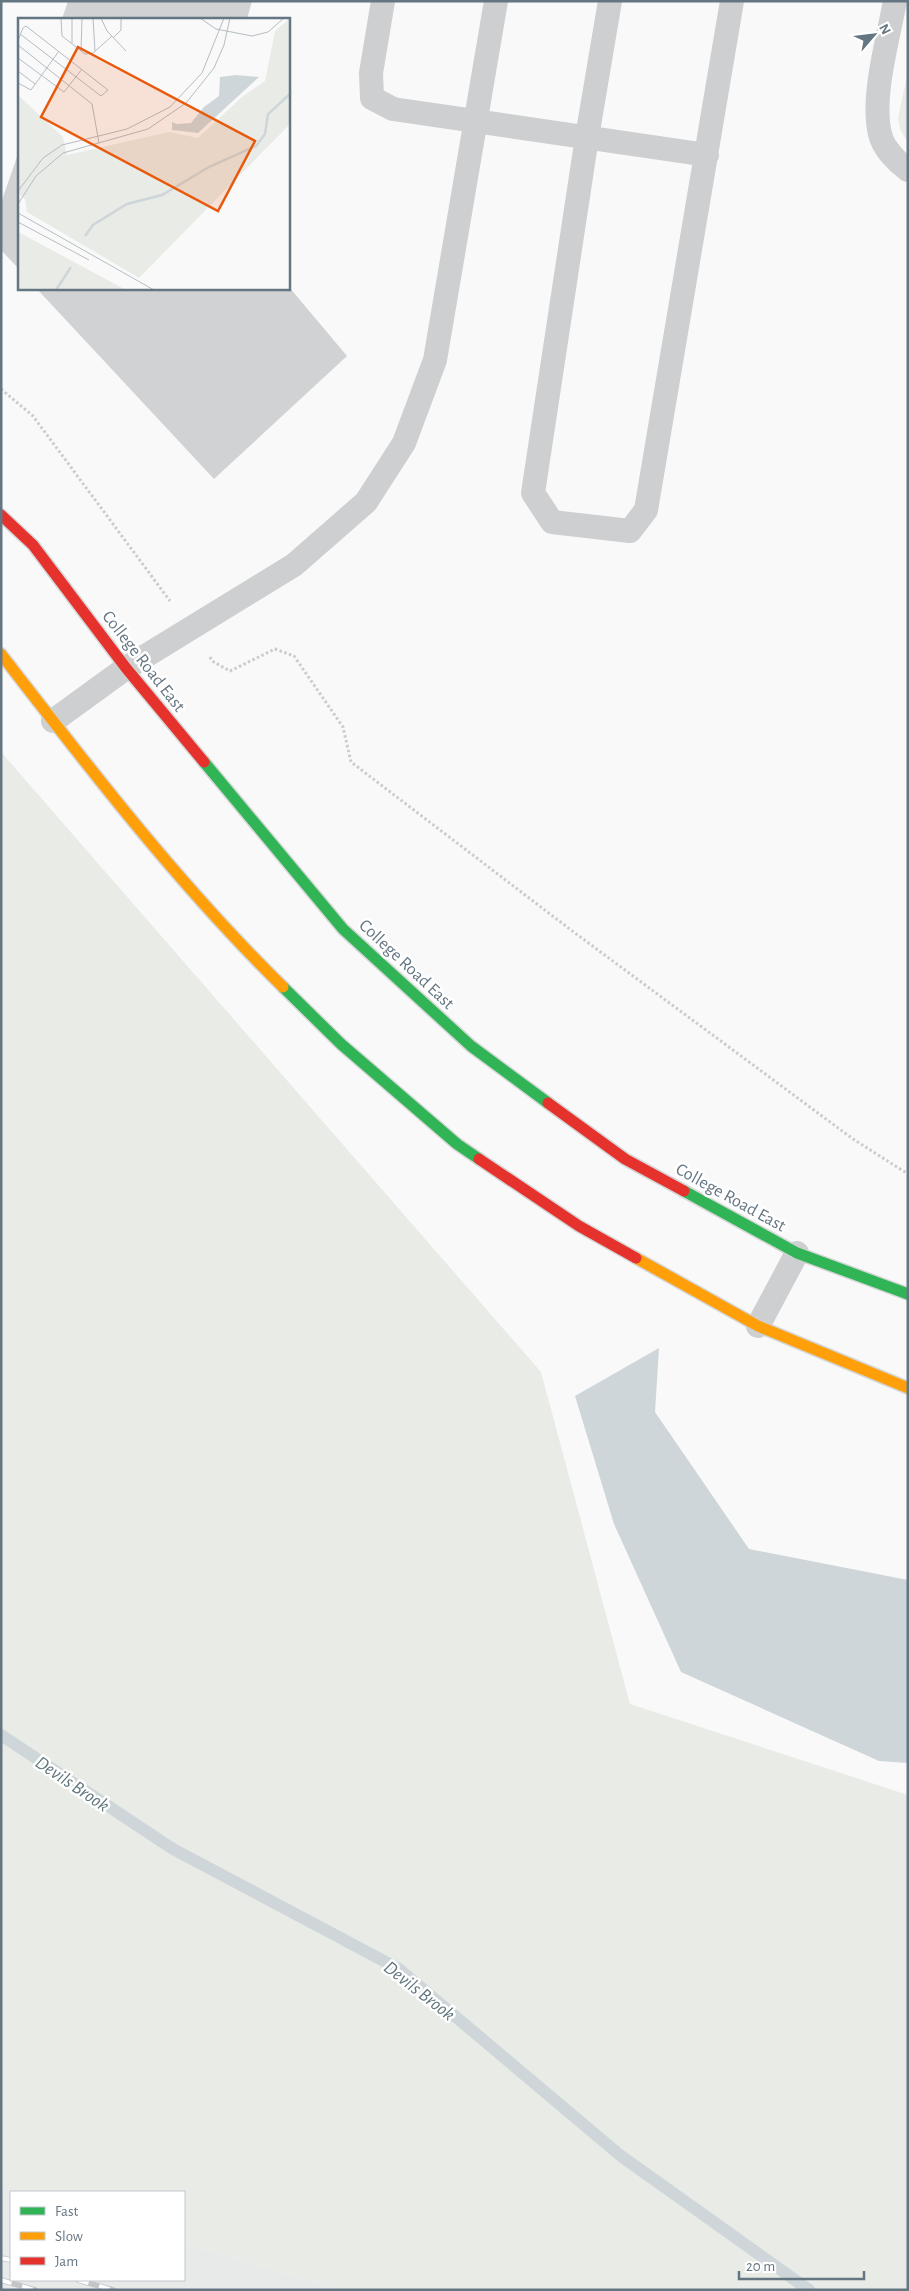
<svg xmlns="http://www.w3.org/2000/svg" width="909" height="2291" viewBox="0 0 909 2291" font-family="'Alegreya Sans',sans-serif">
<rect width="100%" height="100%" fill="#f9f9f9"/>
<path fill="#e8e9e9" d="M 1,2188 L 17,2192 L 11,2192 L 11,2280 L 184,2280 L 184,2243 L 340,2290 L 1,2290 Z"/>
<path fill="#e8ebe6" d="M 908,71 L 908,143 L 900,129 L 898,118 Z
M 1,752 L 541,1372 L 630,1704 L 908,1795 L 908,2290 L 340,2290 L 184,2243 L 184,2192 L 17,2192 L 1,2188 Z"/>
<path fill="#ced6d9" d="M 659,1348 L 655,1412 L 749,1549 L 908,1580 L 908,1763 L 879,1761 L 681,1672 L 614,1524 L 575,1396 Z"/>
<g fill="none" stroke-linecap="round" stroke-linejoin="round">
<path stroke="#ced6d9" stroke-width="12" d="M 1,1735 L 173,1849 L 399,1969 L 621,2156 L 809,2290"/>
</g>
<path fill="#d0d2d3" d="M 68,1 L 252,1 L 247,19 L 62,19 Z
M 19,151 L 19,269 L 1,250 L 1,203 Z
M 289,287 L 347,356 L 214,479 L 37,289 Z"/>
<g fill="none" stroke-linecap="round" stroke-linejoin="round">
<g stroke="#d5d6d7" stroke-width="14">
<path id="fast" d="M 204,762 L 343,929 L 471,1046 L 548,1103
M 283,987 L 341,1044 L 457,1144 L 479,1159
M 684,1191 L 797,1253 L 908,1294"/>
</g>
<g stroke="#d5d6d7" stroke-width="14">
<path id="slow" d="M 1,654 C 90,769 179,885 283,987
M 636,1258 L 758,1326 L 908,1388"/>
</g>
<g stroke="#d5d6d7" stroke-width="14">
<path id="jam" d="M 1,515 L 33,545 L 126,668 L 204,762
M 548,1103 L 625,1159 L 684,1191
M 479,1159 L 579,1226 L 636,1258"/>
</g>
<path stroke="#cbcccd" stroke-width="3" stroke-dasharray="2.5 2.5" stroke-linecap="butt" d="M 1,389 L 33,416 L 170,601
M 210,657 L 212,661 L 230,671 L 275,649 L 294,656 L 343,727 L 351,762 L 571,930 L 853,1139 L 908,1174"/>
<path stroke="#cecfd0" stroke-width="24" d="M 383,1 L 371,73 L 372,98 L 393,109 L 707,155
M 610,1 L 587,137 L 533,493 L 552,522 L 630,531 L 646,510 L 732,1
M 895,1 C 888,40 871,97 880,134 C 883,148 897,162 908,170
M 53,721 L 126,668 L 294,565 L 366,502 L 404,443 L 435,360 L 496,1
M 758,1326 L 797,1253"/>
<use href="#fast" stroke="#30b455" stroke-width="11"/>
<use href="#slow" stroke="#ff9f0a" stroke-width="11"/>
<use href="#jam" stroke="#e5322d" stroke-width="11"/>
<g stroke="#c3c5c6" stroke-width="5.5">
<path id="rail" d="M 1,2258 L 11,2260
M 1,2280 L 35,2290
M 78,2280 L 113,2290"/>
</g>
<use href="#rail" stroke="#fff" stroke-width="4" stroke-dasharray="11" stroke-linecap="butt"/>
</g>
<g text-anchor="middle" stroke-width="5" stroke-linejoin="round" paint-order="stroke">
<g font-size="18" fill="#657683" stroke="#fff">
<text transform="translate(144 661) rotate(52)" y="6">College Road East</text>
<text transform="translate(407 964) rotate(43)" y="6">College Road East</text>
<text transform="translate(731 1197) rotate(29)" y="6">College Road East</text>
</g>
<g font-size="19" font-style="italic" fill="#60757c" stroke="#fff">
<text transform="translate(73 1783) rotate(34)" y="7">Devils Brook</text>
<text transform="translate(420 1990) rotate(38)" y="7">Devils Brook</text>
</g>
</g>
<g transform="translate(18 18)">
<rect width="272" height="272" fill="#f9f9f9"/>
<path d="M 272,0 L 272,106 L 121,260 L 9,194 L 7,181 L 0,175 L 0,77 L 45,119 L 49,137 L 151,114 L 180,120 L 225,78 L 247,63 L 257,13 ZM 0,214 L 4,216 L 108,272 L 0,272 Z" fill="#e8ebe6"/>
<path d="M 218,57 L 241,59 L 180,115 L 154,112 L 154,104 L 159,106 L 173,105 L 186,89 L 201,78 L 202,59 Z" fill="#ced6d9"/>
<path fill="none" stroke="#ced6d9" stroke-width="2.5" d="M 67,218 L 75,207 L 109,186 L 144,177 L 191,149 L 238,128 L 247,116 L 250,96 L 273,75M 38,272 L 53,249"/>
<path fill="none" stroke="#b5bdc3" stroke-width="1" d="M 43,0 L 44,18 L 67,36 L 75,35 L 94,18M 75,0 L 77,33M 83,0 L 89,13 L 108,33M 182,0 L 198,11 L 234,18 L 250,14 L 266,0M 95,20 L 103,12 L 103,0M 0,22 L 5,10 L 8,8 L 90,72 L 83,78 L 2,16M 54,25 L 54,0M 0,27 L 74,86 L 81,125M 63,33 L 64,0M 0,40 L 46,74 L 64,51M 0,53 L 17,66M 0,65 L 13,72 L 41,33M 0,173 L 25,140 L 44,127 L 109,111 L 152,89 L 184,55 L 206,0M 0,186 L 18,158 L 45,135 L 130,111 L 168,85 L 196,50 L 206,27 L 212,0M 0,195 L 136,272M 0,204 L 71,242"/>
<path fill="#e8590c" fill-opacity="0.15" stroke="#e8590c" stroke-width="2.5" d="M 60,29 L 237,123 L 200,193 L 23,99 Z"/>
<rect width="272" height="272" fill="none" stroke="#657683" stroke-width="2.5"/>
</g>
<rect width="909" height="2291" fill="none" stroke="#657683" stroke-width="5"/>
<rect x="10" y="2191" width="175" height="90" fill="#ffffff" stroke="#c1c8cd"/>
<rect x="20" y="2207" width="25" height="8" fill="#30b455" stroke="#c1c8cd"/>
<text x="55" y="2216" font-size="15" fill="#657683">Fast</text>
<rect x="20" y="2232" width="25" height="8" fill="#ff9f0a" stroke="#c1c8cd"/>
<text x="55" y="2241" font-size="15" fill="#657683">Slow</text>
<rect x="20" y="2257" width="25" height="8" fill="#e5322d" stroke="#c1c8cd"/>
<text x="55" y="2266" font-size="15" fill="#657683">Jam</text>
<g transform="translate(874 35) rotate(62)" stroke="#ffffff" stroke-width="4" paint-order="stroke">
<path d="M0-4L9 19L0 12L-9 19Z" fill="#657683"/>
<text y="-8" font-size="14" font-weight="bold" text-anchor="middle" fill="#657683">N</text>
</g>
<path d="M739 2271v8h125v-8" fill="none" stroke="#657683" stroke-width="2.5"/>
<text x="746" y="2271" font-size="15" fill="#657683" stroke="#ffffff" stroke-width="4" paint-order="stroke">20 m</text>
</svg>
